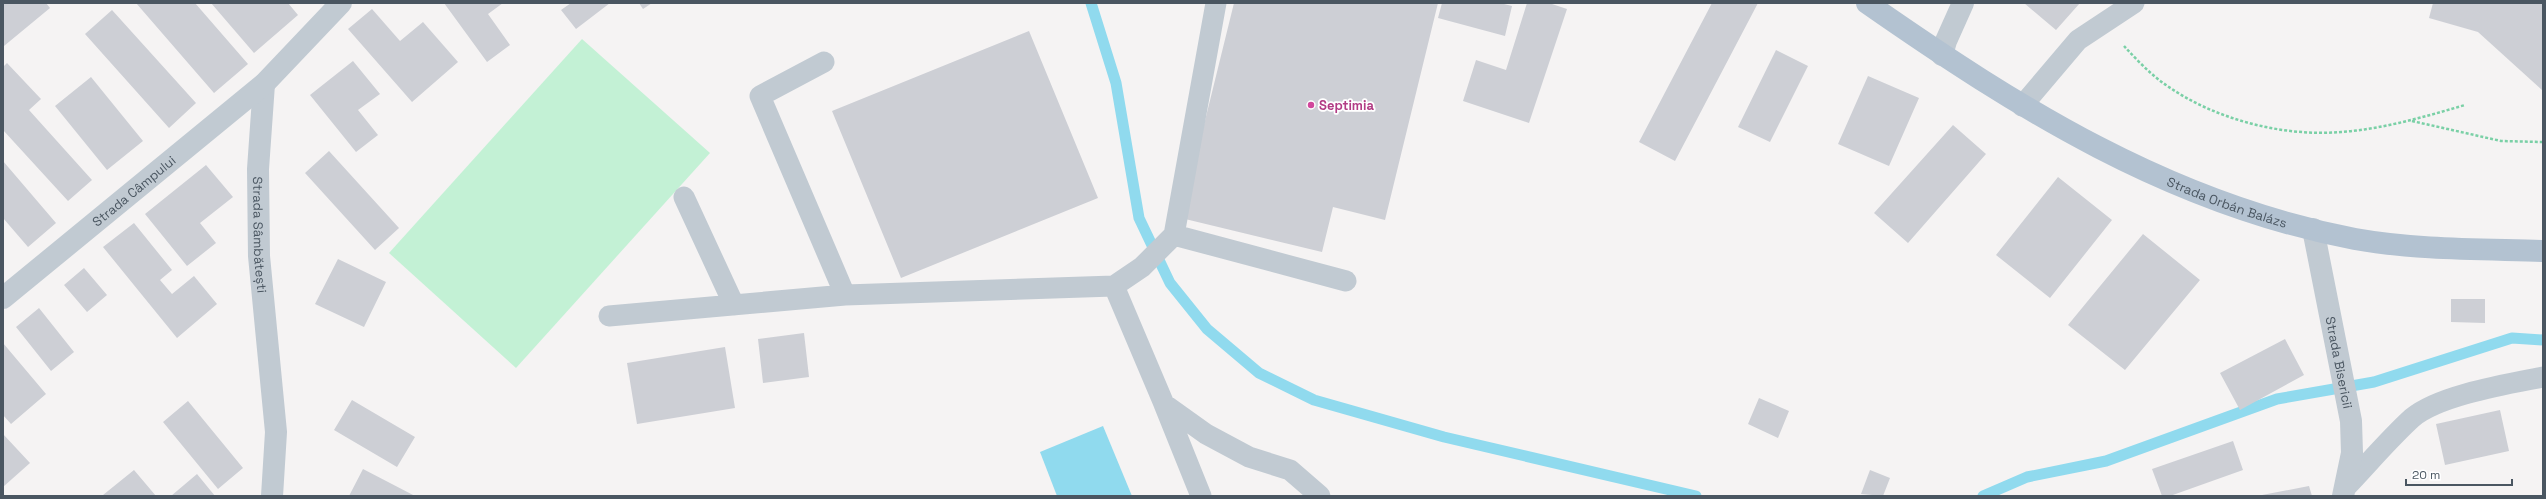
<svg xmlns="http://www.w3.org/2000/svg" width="2546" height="499" viewBox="0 0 2546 499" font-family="'Space Grotesk',sans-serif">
<rect width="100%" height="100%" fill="#f5f3f3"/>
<path fill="#c3f1d5" d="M 582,39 L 710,153 L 516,368 L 389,253 Z"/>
<path fill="#90daee" d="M 1103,426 L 1132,496 L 1057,496 L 1040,452 Z"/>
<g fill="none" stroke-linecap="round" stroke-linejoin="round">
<path stroke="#90daee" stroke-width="11" d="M 1091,3 L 1116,83 L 1139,218 L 1170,283 L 1207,329 L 1259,373 L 1314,400 L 1444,437 L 1696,496
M 1983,496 L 2027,477 L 2106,461 L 2277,399 L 2374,382 L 2512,338 L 2543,340"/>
</g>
<path fill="#cdcfd5" d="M 3,3 L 46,3 L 50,8 L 4,46 Z
M 136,3 L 195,3 L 248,64 L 214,93 Z
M 211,3 L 288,3 L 298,15 L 254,53 Z
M 444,3 L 503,3 L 488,14 L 510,45 L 487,62 Z
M 571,3 L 610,3 L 576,29 L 561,10 Z
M 639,3 L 652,3 L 643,9 Z
M 1234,3 L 1438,3 L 1385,220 L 1333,207 L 1322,252 L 1181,218 Z
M 1442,3 L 1500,3 L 1512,6 L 1505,36 L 1438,18 Z
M 1527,3 L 1549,3 L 1567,9 L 1529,123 L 1463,101 L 1476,60 L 1506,70 Z
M 1712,3 L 1758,3 L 1675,161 L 1639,142 Z
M 2024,3 L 2080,3 L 2056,30 Z
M 2433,3 L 2543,3 L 2543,91 L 2478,32 L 2429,18 Z
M 372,9 L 400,41 L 423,22 L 458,62 L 412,102 L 348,29 Z
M 112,10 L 196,103 L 169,128 L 85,34 Z
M 1029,31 L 1098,198 L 901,278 L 832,111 Z
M 1776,50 L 1808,66 L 1770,142 L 1738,127 Z
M 353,61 L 380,94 L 358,110 L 378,135 L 356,152 L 310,95 Z
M 7,63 L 41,99 L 29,110 L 92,180 L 68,201 L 3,130 L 3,67 Z
M 1868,76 L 1919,98 L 1889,166 L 1838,144 Z
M 91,77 L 143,141 L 107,170 L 55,106 Z
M 1953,125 L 1986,154 L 1908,243 L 1874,213 Z
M 329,151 L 399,228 L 375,250 L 305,173 Z
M 3,161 L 56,223 L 28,247 L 3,218 Z
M 206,165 L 233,197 L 200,223 L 216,243 L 187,266 L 145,214 Z
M 2058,177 L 2112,220 L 2050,298 L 1996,255 Z
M 134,223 L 172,270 L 160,280 L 172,294 L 194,276 L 217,304 L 177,338 L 103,247 Z
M 2143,234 L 2200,280 L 2125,370 L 2068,325 Z
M 338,259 L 386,282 L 364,327 L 315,304 Z
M 84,268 L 107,295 L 87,312 L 64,285 Z
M 2451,299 L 2485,299 L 2485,323 L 2451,322 Z
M 39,308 L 74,352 L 51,371 L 16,327 Z
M 804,333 L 809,377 L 763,383 L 758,339 Z
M 2285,339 L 2304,375 L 2240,410 L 2220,373 Z
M 3,343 L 46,394 L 11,424 L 3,415 Z
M 725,347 L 735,408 L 637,424 L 627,363 Z
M 1759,398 L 1789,411 L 1778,438 L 1748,424 Z
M 352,400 L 415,437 L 397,467 L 334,430 Z
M 188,401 L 243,468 L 218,489 L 163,422 Z
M 2500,410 L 2509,451 L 2445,465 L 2436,424 Z
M 3,434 L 30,463 L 3,487 Z
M 2233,441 L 2243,470 L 2170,496 L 2162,496 L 2152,469 Z
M 363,469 L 415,496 L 349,496 Z
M 134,470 L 156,496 L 104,496 L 103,495 Z
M 1870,470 L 1890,478 L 1883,496 L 1861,494 Z
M 197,474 L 215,496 L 171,496 Z
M 2309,486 L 2312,496 L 2263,496 L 2262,495 Z"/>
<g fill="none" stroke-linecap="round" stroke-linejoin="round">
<path stroke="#7ad0a6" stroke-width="2.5" stroke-dasharray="3 2" stroke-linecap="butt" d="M 2124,46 C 2136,59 2150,74 2166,85 C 2214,119 2282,137 2341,132 C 2383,129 2424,117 2465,105
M 2412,121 L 2501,141 L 2543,142"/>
<path stroke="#c1cad2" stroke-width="21" d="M 824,62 L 760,96 L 845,295
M 2022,106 L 2078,40 L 2134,3
M 684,197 L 734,305
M 1174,235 L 1346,281
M 1114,286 L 1164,404 L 1206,434 L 1249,457 L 1290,470 L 1320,496
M 609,316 L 845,295 L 1114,286 L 1142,267 L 1174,235 L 1216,3
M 1164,404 L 1201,496
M 2346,487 C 2368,464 2389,439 2412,418 C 2439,395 2508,384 2543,377"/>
<g stroke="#c1cad2" stroke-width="22">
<path d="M 1942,55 L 1946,41 L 1963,3"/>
<path id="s1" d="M 264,84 L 258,169 L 259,256 L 276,432 L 272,496"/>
<path id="s2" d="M 2313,229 L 2351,421 L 2352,453 L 2343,496"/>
<path id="s3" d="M 3,298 L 264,84 L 341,3"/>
</g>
<path stroke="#b3c2d1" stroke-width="22" id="s4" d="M 1867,3 C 2019,109 2171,204 2355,239 C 2417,250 2481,249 2543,251"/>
</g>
<circle fill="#d1479c" stroke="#fff" stroke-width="1.5" cx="1311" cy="105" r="4"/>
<g text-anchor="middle" stroke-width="3.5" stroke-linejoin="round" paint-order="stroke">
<g font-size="13" font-weight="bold" fill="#b23c85" stroke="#fff" text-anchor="start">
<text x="1319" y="110">Septimia</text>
</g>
<g font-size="13" fill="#4a5661" stroke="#fff">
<text dy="5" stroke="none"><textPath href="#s3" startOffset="169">Strada Câmpului</textPath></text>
<text dy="5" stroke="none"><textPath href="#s4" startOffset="413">Strada Orbán Balázs</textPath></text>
<text dy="5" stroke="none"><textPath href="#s1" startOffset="151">Strada Sâmbătești</textPath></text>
<text dy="5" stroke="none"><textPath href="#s2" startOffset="136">Strada Bisericii</textPath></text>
</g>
</g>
<rect width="2546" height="499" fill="none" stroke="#4a5661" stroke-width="8"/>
<path d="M2406 479v6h106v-6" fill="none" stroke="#4a5661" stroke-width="2"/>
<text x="2412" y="479" font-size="12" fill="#4a5661" stroke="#ffffff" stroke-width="3" paint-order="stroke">20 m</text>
</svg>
